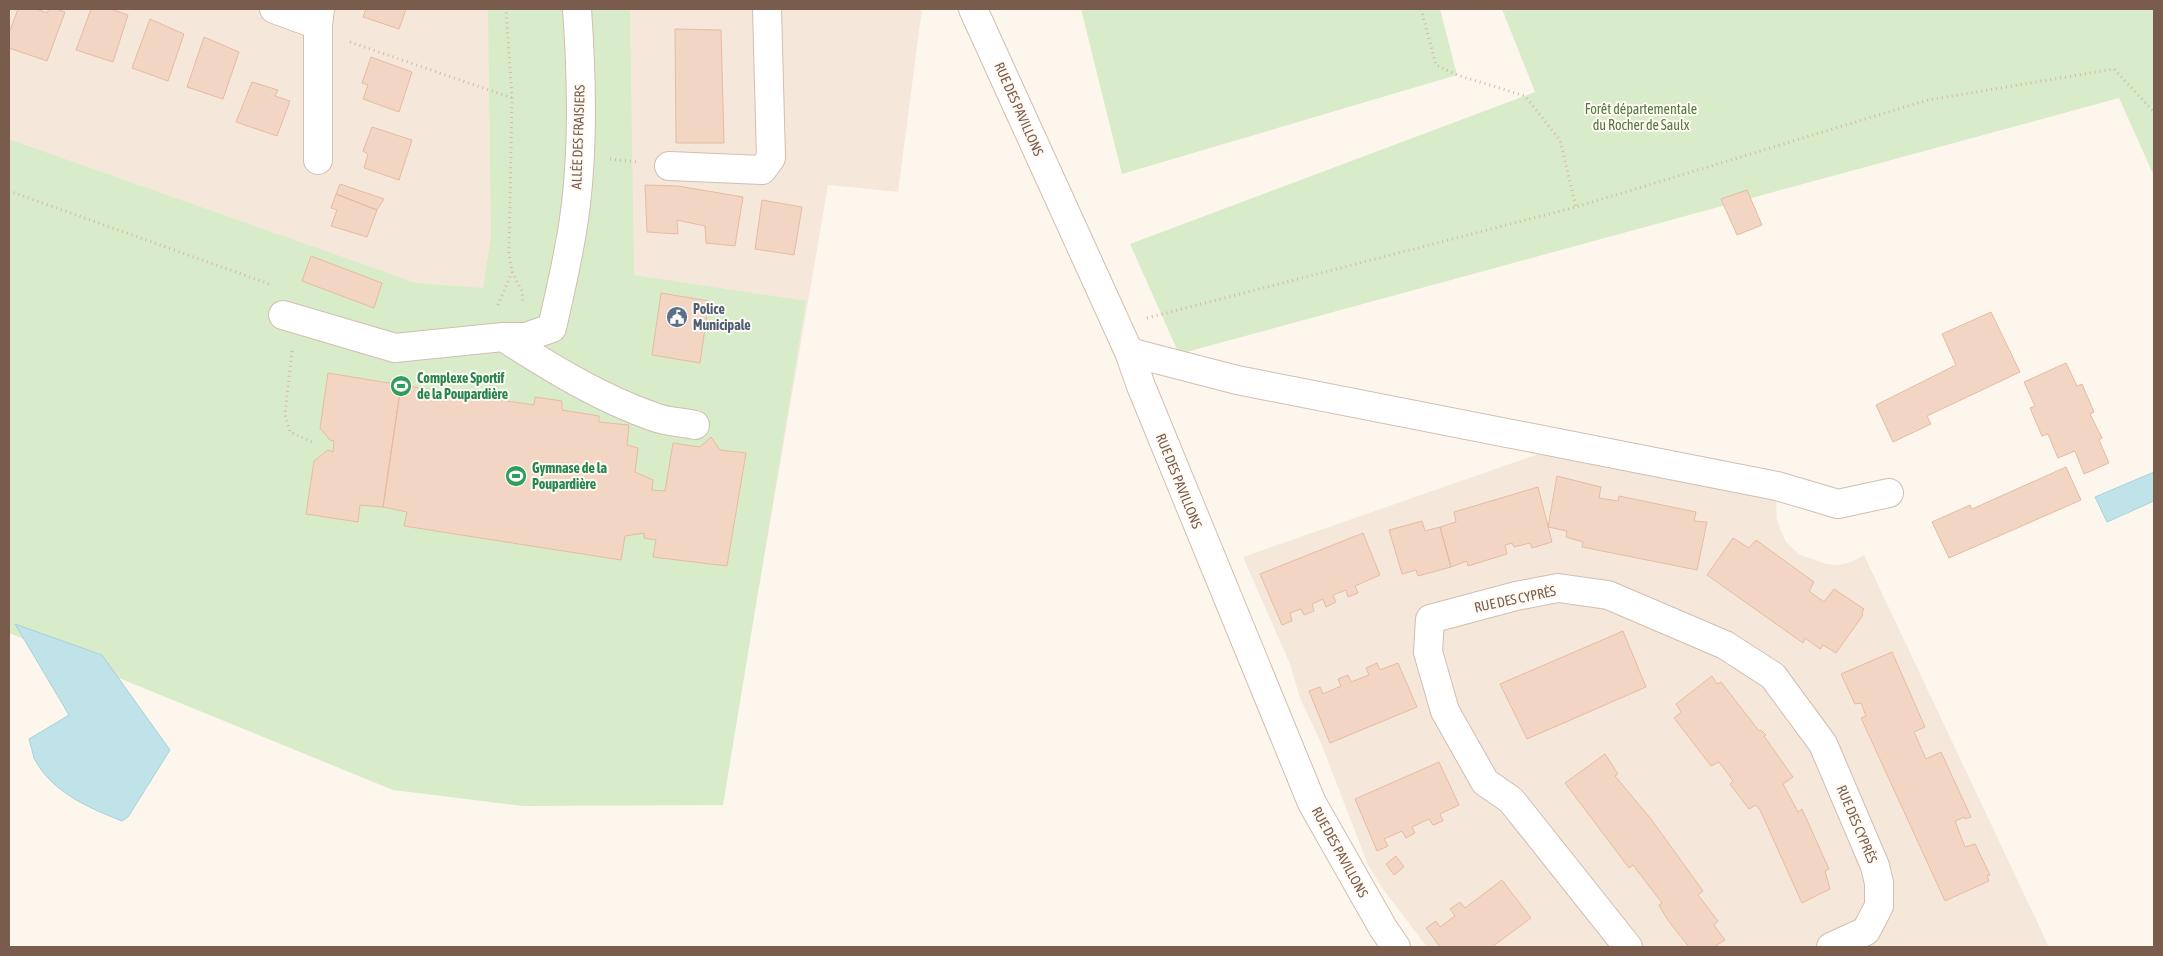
<svg xmlns="http://www.w3.org/2000/svg" width="2163" height="956" viewBox="0 0 2163 956" font-family="'Asap Condensed',sans-serif">
<rect width="100%" height="100%" fill="#fdf6ec"/>
<path fill="#f5e8da" d="M 9,9 L 922,9 L 898,192 L 828,185 L 759,587 L 304,244 L 9,139 Z
M 1547,451 L 1776,498 L 1777,520 L 1781,531 L 1786,542 L 1800,555 L 1827,564 L 1839,565 L 1851,562 L 1864,555 L 2049,947 L 1427,947 L 1383,889 L 1368,865 L 1321,743 L 1300,698 L 1290,664 L 1243,557 Z"/>
<path fill="#d8ecc9" d="M 488,9 L 630,9 L 634,275 L 806,301 L 723,805 L 523,806 L 393,790 L 9,633 L 9,139 L 416,283 L 483,288 L 491,237 Z
M 1081,9 L 1440,9 L 1457,75 L 1122,174 Z
M 1502,9 L 2154,9 L 2154,176 L 2119,98 L 1179,354 L 1130,244 L 1535,92 Z"/>
<path fill="#bfe3e8" stroke="#a5d3da" d="M 2154,472 L 2154,501 L 2107,522 L 2095,497 Z
M 15,624 L 102,655 L 170,750 L 128,817 L 122,821 C 89,808 51,792 34,758 C 32,752 31,745 29,739 L 69,715 Z"/>
<path fill="#f3d5c3" stroke="#e6bba3" d="M 18,9 L 36,9 L 47,13 L 49,9 L 56,9 L 65,12 L 47,61 L 9,48 L 9,33 Z
M 91,9 L 111,9 L 128,15 L 113,62 L 76,50 Z
M 366,9 L 406,9 L 399,29 L 363,17 Z
M 150,19 L 184,34 L 168,81 L 132,68 Z
M 675,29 L 721,30 L 724,143 L 676,143 Z
M 204,37 L 239,52 L 223,99 L 187,87 Z
M 371,57 L 412,72 L 399,112 L 363,99 L 368,85 L 362,83 Z
M 252,82 L 278,90 L 275,96 L 290,101 L 277,136 L 236,122 Z
M 372,127 L 412,140 L 399,180 L 364,168 L 368,154 L 363,151 Z
M 340,184 L 384,199 L 377,210 L 336,194 Z
M 645,185 L 678,186 L 743,197 L 735,246 L 706,243 L 705,226 L 677,220 L 678,234 L 647,232 Z
M 1747,190 L 1762,225 L 1737,235 L 1721,199 Z
M 336,194 L 377,210 L 367,237 L 331,226 L 337,210 L 331,208 Z
M 762,200 L 802,207 L 794,255 L 755,249 Z
M 311,256 L 382,283 L 374,308 L 302,281 Z
M 661,293 L 709,301 L 700,363 L 652,355 Z
M 1991,312 L 2020,372 L 1927,416 L 1931,424 L 1893,442 L 1876,405 L 1956,365 L 1942,334 Z
M 2066,363 L 2077,386 L 2082,384 L 2094,412 L 2090,414 L 2102,438 L 2099,440 L 2109,463 L 2084,474 L 2075,451 L 2058,458 L 2048,434 L 2042,436 L 2030,408 L 2035,406 L 2024,382 Z
M 328,373 L 401,385 L 383,507 L 360,505 L 358,522 L 306,514 L 314,461 L 328,450 L 333,452 L 334,441 L 330,440 L 320,428 Z
M 401,385 L 534,405 L 535,397 L 562,401 L 562,410 L 599,416 L 599,422 L 629,425 L 627,445 L 638,448 L 635,472 L 653,480 L 652,490 L 665,491 L 673,443 L 700,447 L 711,437 L 720,450 L 746,453 L 727,566 L 653,557 L 656,540 L 644,538 L 644,533 L 625,536 L 621,560 L 404,526 L 407,512 L 383,507 Z
M 2066,467 L 2081,500 L 1949,558 L 1932,522 L 1970,505 L 1972,509 Z
M 1557,476 L 1601,487 L 1599,498 L 1618,501 L 1619,496 L 1696,512 L 1694,521 L 1707,522 L 1697,570 L 1582,547 L 1583,542 L 1566,537 L 1567,531 L 1548,527 Z
M 1538,487 L 1552,542 L 1532,548 L 1530,543 L 1514,547 L 1512,543 L 1505,545 L 1507,554 L 1468,566 L 1467,561 L 1451,567 L 1440,527 L 1456,522 L 1454,512 Z
M 1422,521 L 1425,531 L 1440,527 L 1451,567 L 1418,576 L 1416,570 L 1402,574 L 1389,530 Z
M 1363,533 L 1380,575 L 1355,586 L 1358,593 L 1348,597 L 1346,590 L 1333,595 L 1336,602 L 1326,607 L 1323,599 L 1312,604 L 1314,611 L 1304,615 L 1301,609 L 1290,613 L 1292,621 L 1282,625 L 1260,574 Z
M 1733,538 L 1749,548 L 1756,540 L 1814,582 L 1809,591 L 1824,602 L 1834,589 L 1864,609 L 1862,613 L 1863,615 L 1836,653 L 1823,645 L 1820,649 L 1805,638 L 1803,643 L 1707,575 Z
M 1623,631 L 1646,687 L 1527,739 L 1500,684 Z
M 1892,652 L 1925,727 L 1914,732 L 1926,759 L 1941,752 L 1971,817 L 1965,819 L 1965,817 L 1955,821 L 1965,847 L 1975,844 L 1990,875 L 1987,876 L 1989,881 L 1945,901 L 1861,718 L 1866,716 L 1861,703 L 1855,704 L 1841,674 Z
M 1377,663 L 1380,670 L 1398,663 L 1417,707 L 1330,743 L 1309,691 L 1320,687 L 1323,694 L 1341,686 L 1338,679 L 1348,675 L 1351,682 L 1369,675 L 1366,668 Z
M 1712,676 L 1717,684 L 1721,682 L 1759,731 L 1761,730 L 1766,735 L 1764,736 L 1793,777 L 1783,784 L 1798,812 L 1802,809 L 1829,869 L 1825,871 L 1830,889 L 1802,903 L 1760,810 L 1756,805 L 1749,809 L 1730,784 L 1733,781 L 1719,762 L 1711,766 L 1674,718 L 1681,712 L 1676,704 Z
M 1605,754 L 1618,774 L 1615,776 L 1651,819 L 1703,891 L 1698,895 L 1718,921 L 1714,925 L 1725,940 L 1714,947 L 1689,947 L 1667,919 L 1659,905 L 1662,903 L 1633,865 L 1629,868 L 1565,783 Z
M 1439,762 L 1459,805 L 1440,814 L 1443,821 L 1433,825 L 1429,819 L 1412,827 L 1415,833 L 1406,838 L 1402,831 L 1384,839 L 1388,846 L 1377,851 L 1355,799 Z
M 1396,856 L 1404,867 L 1394,875 L 1386,864 Z
M 1502,880 L 1531,918 L 1492,947 L 1440,947 L 1426,928 L 1436,921 L 1440,927 L 1455,916 L 1450,909 L 1460,902 L 1465,908 Z"/>
<g fill="none" stroke-linecap="round" stroke-linejoin="round">
<g stroke="#d1beb0" stroke-width="30">
<path id="minor" d="M 274,9 L 318,25
M 973,9 L 1129,352 L 1141,386 L 1312,803 L 1383,928 L 1396,947
M 318,160 L 318,25 L 320,9
M 669,166 L 762,170 L 771,158 L 767,9
M 283,315 L 395,348 L 503,337 L 526,337 L 552,328 C 560,292 569,255 574,219 C 584,150 582,78 577,9
M 503,337 C 551,368 600,398 654,417 C 667,422 682,422 695,425
M 1129,352 L 1237,380 L 1777,486 L 1838,504 L 1889,493
M 1628,947 L 1511,800 L 1485,782 L 1445,711 L 1428,652 L 1430,619 L 1516,596 L 1558,588 L 1608,595 L 1725,645 L 1773,676 L 1823,744 L 1875,866 L 1879,883 L 1879,906 L 1866,931 L 1831,947"/>
</g>
<path stroke="#d9b8a5" stroke-width="3" stroke-dasharray="1 4" stroke-linecap="butt" d="M 1421,9 L 1436,65 L 1457,75 L 1525,96 L 1560,140 L 1576,207
M 350,42 L 512,98
M 610,159 L 638,162
M 9,191 L 272,285
M 512,272 L 522,291 L 523,304
M 498,305 L 512,272 L 509,254 L 512,98 L 506,9
M 1147,318 L 1576,207 L 1928,100 L 2114,69 L 2154,112
M 292,351 L 285,414 L 290,432 L 312,442"/>
<use href="#minor" stroke="#fff" stroke-width="28"/>
</g>
<defs>
<g id="civic-disc" transform="scale(1.125)"><circle r="9.5" fill="#5c6f8a" stroke="#fffaf3"/><path d="M-.6-6.5H3V-4.5H.6V-3L4-1V1h2V6H-6V1h2V-1L-.6-3ZM-1.2 2.5V6h2.4V2.5Z" fill="#fff"/></g>
<g id="stadium-disc" transform="scale(1.125)"><circle r="9.5" fill="#2e9e5b" stroke="#fffaf3"/><path d="M0-5a6.5 5 0 1 0 0 10a6.5 5 0 1 0 0-10ZM-3.5-1.8h7v3.6h-7Z" fill="#fff"/></g>
</defs>
<g fill-rule="evenodd">
<use href="#civic-disc" x="677" y="317"/>
<use href="#stadium-disc" x="401" y="386"/>
<use href="#stadium-disc" x="516" y="476"/>
</g>
<g text-anchor="middle" stroke-width="4" stroke-linejoin="round" paint-order="stroke">
<g font-size="14" fill="#7a5c4d" stroke="#fffaf3">
<text transform="translate(1019 109) rotate(66)" y="5">RUE DES PAVILLONS</text>
<text transform="translate(578 137) rotate(-88)" y="5">ALLÉE DES FRAISIERS</text>
<text transform="translate(1179 481) rotate(68)" y="5">RUE DES PAVILLONS</text>
<text transform="translate(1515 599) rotate(-12)" y="5">RUE DES CYPRÈS</text>
<text transform="translate(1857 824) rotate(67)" y="5">RUE DES CYPRÈS</text>
<text transform="translate(1340 852) rotate(61)" y="5">RUE DES PAVILLONS</text>
</g>
<g font-size="14" fill="#537a41" stroke="#fffaf3">
<text x="1641" y="114">Forêt départementale<tspan x="1641" dy="16">du Rocher de Saulx</tspan></text>
</g>
<g font-size="14" font-weight="bold" fill="#4e5e75" stroke="#fffaf3" text-anchor="start">
<text x="693" y="314">Police<tspan x="693" dy="16">Municipale</tspan></text>
</g>
<g font-size="14" font-weight="bold" fill="#27864d" stroke="#fffaf3" text-anchor="start">
<text x="417" y="383">Complexe Sportif<tspan x="417" dy="16">de la Poupardière</tspan></text>
<text x="532" y="473">Gymnase de la<tspan x="532" dy="16">Poupardière</tspan></text>
</g>
</g>
<rect width="2163" height="956" fill="none" stroke="#7a5c4d" stroke-width="20"/>
</svg>
